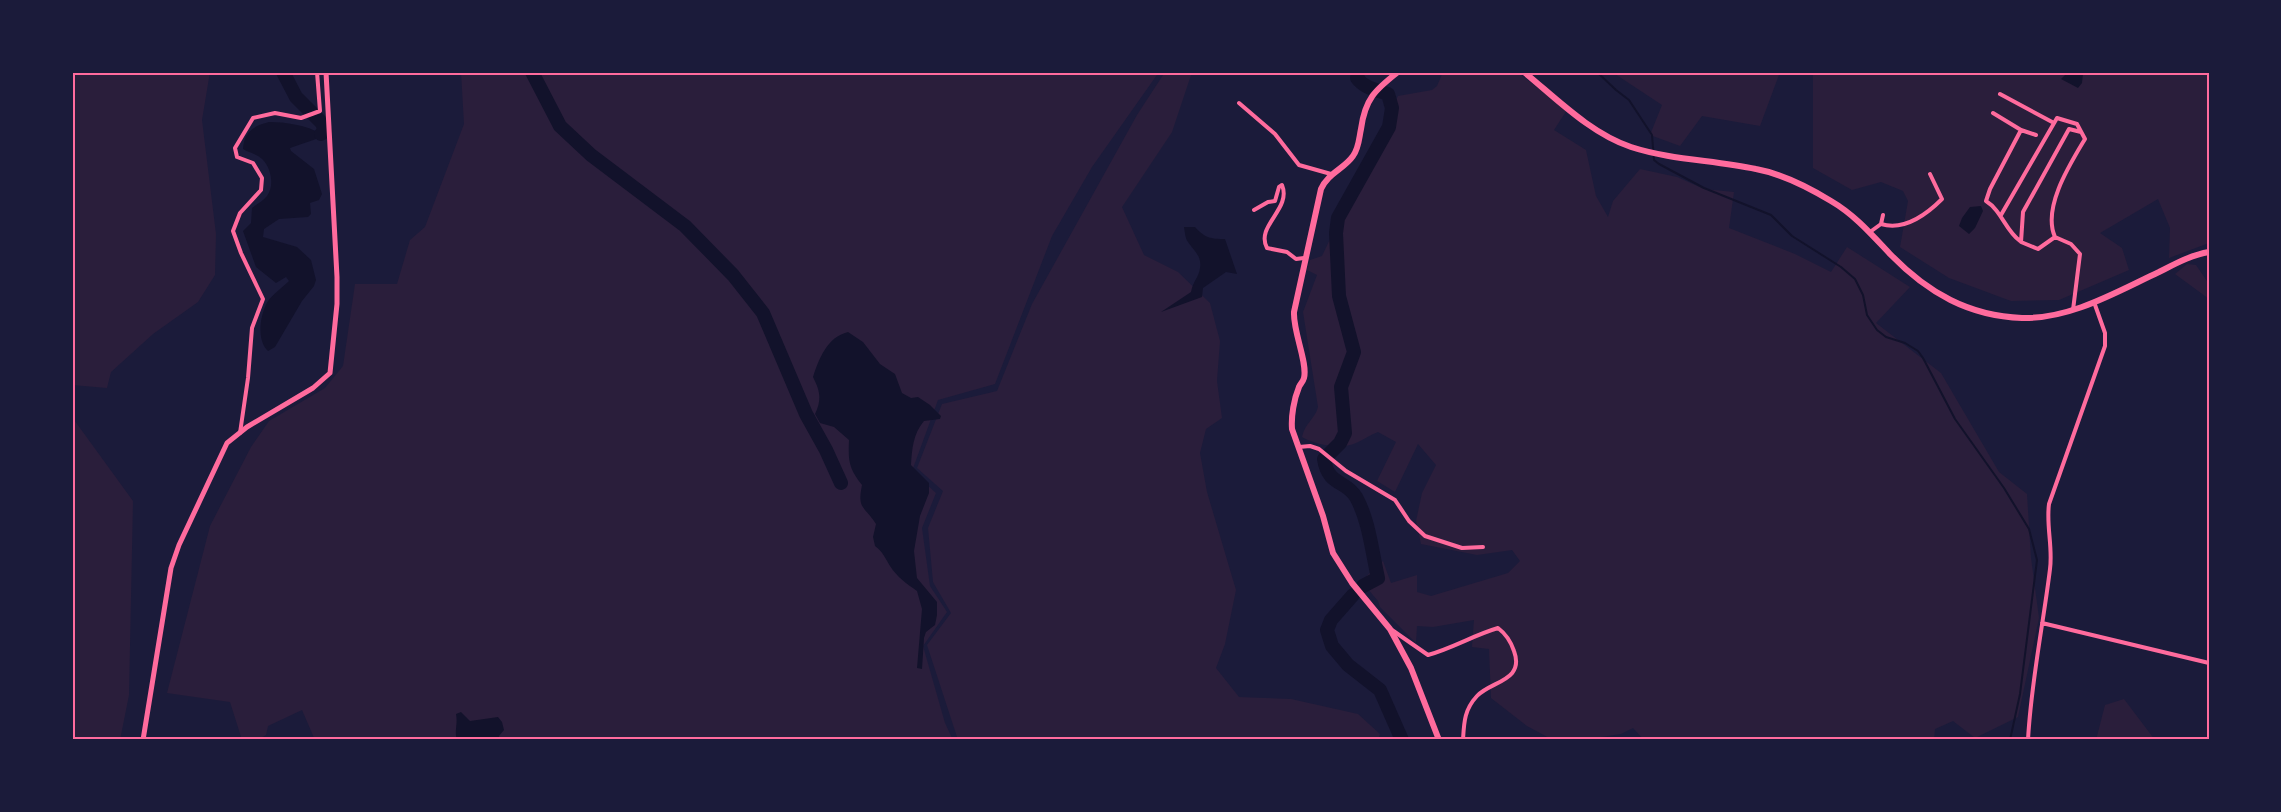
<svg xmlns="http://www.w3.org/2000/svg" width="2281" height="812" viewBox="0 0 2281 812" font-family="Overpass,sans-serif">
<rect width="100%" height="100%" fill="#1b1b3a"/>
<path fill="#2a1e3b" d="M 72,72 L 210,72 L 202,120 L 216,234 L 215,275 L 198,302 L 153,334 L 111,372 L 107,388 L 72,385 Z
M 461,72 L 1159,72 L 1092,167 L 1052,236 L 995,384 L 938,400 L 912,471 L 936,493 L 922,528 L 930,586 L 947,612 L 923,646 L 945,723 L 953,740 L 315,740 L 302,710 L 268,726 L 266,735 L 257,740 L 242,740 L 230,702 L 167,693 L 210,526 L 251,447 L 269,421 L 325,388 L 343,366 L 355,284 L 397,284 L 410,240 L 425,227 L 464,124 Z
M 1165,72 L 1192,72 L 1172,132 L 1122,207 L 1144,255 L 1178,272 L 1210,303 L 1220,341 L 1217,381 L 1222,418 L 1206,429 L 1200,453 L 1207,492 L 1236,590 L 1225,644 L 1216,668 L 1239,697 L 1291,699 L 1358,714 L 1380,734 L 1378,740 L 958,740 L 927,645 L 951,613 L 933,582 L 928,528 L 943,491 L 917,468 L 942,404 L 997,391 L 1032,304 L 1137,115 Z
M 1443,72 L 1517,72 L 1567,110 L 1554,130 L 1586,150 L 1596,196 L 1608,217 L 1613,201 L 1640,169 L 1677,177 L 1704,189 L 1734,192 L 1729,228 L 1795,254 L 1831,272 L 1847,247 L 1910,287 L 1876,323 L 1941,373 L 1999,472 L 2027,494 L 2031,558 L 2039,618 L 2018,717 L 1975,738 L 1953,721 L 1935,729 L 1934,740 L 1644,740 L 1633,728 L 1621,734 L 1581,740 L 1553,740 L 1527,726 L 1491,698 L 1489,649 L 1472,647 L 1474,620 L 1433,627 L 1417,626 L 1416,643 L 1380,607 L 1378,601 L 1361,581 L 1383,561 L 1391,583 L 1417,575 L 1417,592 L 1431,596 L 1508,573 L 1520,561 L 1512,550 L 1477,555 L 1421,544 L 1416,521 L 1422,493 L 1436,465 L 1418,444 L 1395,492 L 1377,481 L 1396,442 L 1378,432 C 1370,435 1363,440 1356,443 C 1341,450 1316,445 1302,437 C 1305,423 1315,419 1318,407 L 1303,312 L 1317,275 L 1307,270 L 1310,260 L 1322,256 L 1398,96 L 1432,90 L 1437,86 Z
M 1612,72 L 1780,72 L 1760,126 L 1702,116 L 1680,146 L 1650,135 L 1662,105 Z
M 1813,72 L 2209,72 L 2209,243 L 2169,258 L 2170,228 L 2158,199 L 2100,233 L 2122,248 L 2129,270 L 2059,300 L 2011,301 L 1949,278 L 1900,247 L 1908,201 L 1903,191 L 1881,182 L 1852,190 L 1813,168 Z
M 2187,264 L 2196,265 L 2209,284 L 2209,299 L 2175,274 Z
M 72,417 L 133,501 L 129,695 L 120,740 L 72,740 Z
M 2124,699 L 2155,740 L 2096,740 L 2105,705 Z"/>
<path fill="#12122b" d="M 2068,72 L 2081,72 L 2083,74 L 2082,83 L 2078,88 L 2061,79 Z
M 269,122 C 285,122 307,125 321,134 L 322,137 L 290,148 L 291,151 L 314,169 L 322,194 L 319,200 L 310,203 L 311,214 L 308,217 L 279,219 L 264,229 L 263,237 L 297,247 L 311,260 L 316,280 L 314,286 L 302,301 L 275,347 L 268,351 C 256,340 260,314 268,301 C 273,294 282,288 289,281 L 286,277 L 276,283 L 256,267 L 243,231 L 251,223 L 252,208 C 257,204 263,201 267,196 C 276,184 270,161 256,155 C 251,152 247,152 243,149 C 244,132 253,126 269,122 Z
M 1981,206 L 1983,211 L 1975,228 L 1969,234 L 1959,226 L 1962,218 L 1970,207 Z
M 1184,227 L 1195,227 C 1205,238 1211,239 1225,239 L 1237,274 L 1226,272 L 1203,288 L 1202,297 L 1161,312 L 1191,292 C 1193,281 1199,277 1200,268 C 1202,256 1194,251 1188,242 C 1185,238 1185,232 1184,227 Z
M 848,332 L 863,342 L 880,364 L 895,374 L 902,393 L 911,398 L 918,397 L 930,405 L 941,416 L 940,419 L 924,421 C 913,434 912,449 911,465 L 929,483 L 929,493 L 920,516 L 914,551 L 917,578 L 937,602 L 937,615 L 935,625 L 926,632 L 924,638 L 922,669 L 917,668 L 922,609 L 917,591 C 907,584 897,577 890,566 C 885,558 883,552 875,546 L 873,537 L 876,524 C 864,505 857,510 862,485 C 849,468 848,462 849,440 L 834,427 L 820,423 L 815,414 C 822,399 820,391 813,377 C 819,359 827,337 848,332 Z
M 461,712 L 470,721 L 498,717 L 502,722 L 504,730 L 499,736 L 500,740 L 457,740 C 454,731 458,724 456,714 Z"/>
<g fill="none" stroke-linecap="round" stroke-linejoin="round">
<path stroke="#12122b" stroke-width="2" d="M 1597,72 L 1616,90 L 1629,100 L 1652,135 L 1654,160 L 1659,164 L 1704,188 L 1771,215 L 1792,236 L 1841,267 L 1855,279 L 1863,295 L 1867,315 L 1877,330 L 1886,337 L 1905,343 L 1918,351 L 1923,358 L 1955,419 L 2004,488 L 2029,529 L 2037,560 L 2020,694 L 2010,740"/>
<path stroke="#12122b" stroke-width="14" d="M 283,72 L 296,97 L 322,123 L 325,131 L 321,134
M 532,72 L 560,126 L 591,155 L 685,226 L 733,275 L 763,313 L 806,414 L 826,450 L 841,483
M 1358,72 L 1357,78 C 1364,88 1377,90 1388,94 L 1392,108 L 1389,127 L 1338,218 L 1336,233 L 1339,296 L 1354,352 L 1341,387 L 1345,433 L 1340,443 L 1324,459 C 1328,486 1346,480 1356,497 C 1369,520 1372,552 1378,578 L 1363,586
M 1353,595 L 1331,620 L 1327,630 L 1332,646 L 1348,665 L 1380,690 L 1402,740"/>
<path stroke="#ff6b9d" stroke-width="4" d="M 2000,94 L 2054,123
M 1239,103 L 1275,134 L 1299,165 L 1331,174
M 1993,113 L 2021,130 L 1990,189 L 1986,201 C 2002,211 2005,230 2020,241
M 2021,130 L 2036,135
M 1254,210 L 1268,202 L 1275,201 L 1279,187 L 1282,185 C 1292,209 1255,226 1267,248 L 1287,252 L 1296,259 L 1304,258
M 2001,215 L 2057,118 L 2077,124 L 2085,139 C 2070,164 2042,208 2055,237 L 2071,244 L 2080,254 L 2073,310
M 1881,224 C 1904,231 1926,215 1942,199 L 1930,174
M 1870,232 L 1881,224 L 1883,215
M 2055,237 L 2038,249 L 2021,242 L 2023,212 L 2069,129 L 2081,132
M 240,433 L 248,378 L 252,328 L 263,299 L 241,253 L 233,231 L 240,213 L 261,190 L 262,178 L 253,163 L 237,157 L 235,148 L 253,118 L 275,113 L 301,118 L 320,111 L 317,72
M 1299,447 L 1310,446 L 1319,449 L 1346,471 L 1395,500 L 1409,521 L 1425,536 L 1462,548 L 1483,547
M 2042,623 L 2209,663
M 1392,630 L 1428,655 C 1453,648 1474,635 1498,628 C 1506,634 1511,642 1514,651 C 1525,681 1491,681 1477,696 C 1464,710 1464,723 1463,740
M 2028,740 C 2031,682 2043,626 2050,569 C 2053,547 2046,526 2049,504 L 2105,346 L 2105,333 L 2094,302"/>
<path stroke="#ff6b9d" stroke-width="5" d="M 143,740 L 171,568 L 179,545 L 227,443 L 247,427 L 313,388 L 330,373 L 337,304 L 337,277 L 326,72"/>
<path stroke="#ff6b9d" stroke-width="6" d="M 1398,72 C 1375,90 1365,99 1361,129 C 1359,138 1359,148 1353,156 C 1344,169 1328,173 1321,189 L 1294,312 C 1293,332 1308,363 1304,378 C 1303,382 1300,384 1299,387 C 1294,399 1291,416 1292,429 L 1323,516 L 1333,553 L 1352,583 L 1390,629 L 1411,668 L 1439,740
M 1524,72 C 1557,99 1590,133 1631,147 C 1671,160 1715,160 1756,169 C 1783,174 1808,187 1831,201 C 1855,215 1872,235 1891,255 C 1928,293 1969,316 2022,318 C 2071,319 2116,292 2159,272 C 2175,264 2191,255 2209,252"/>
</g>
<rect width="2281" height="812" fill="none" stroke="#1b1b3a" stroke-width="147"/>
<rect x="74" y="74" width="2134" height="664" fill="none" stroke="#ff6b9d" stroke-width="2"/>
</svg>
